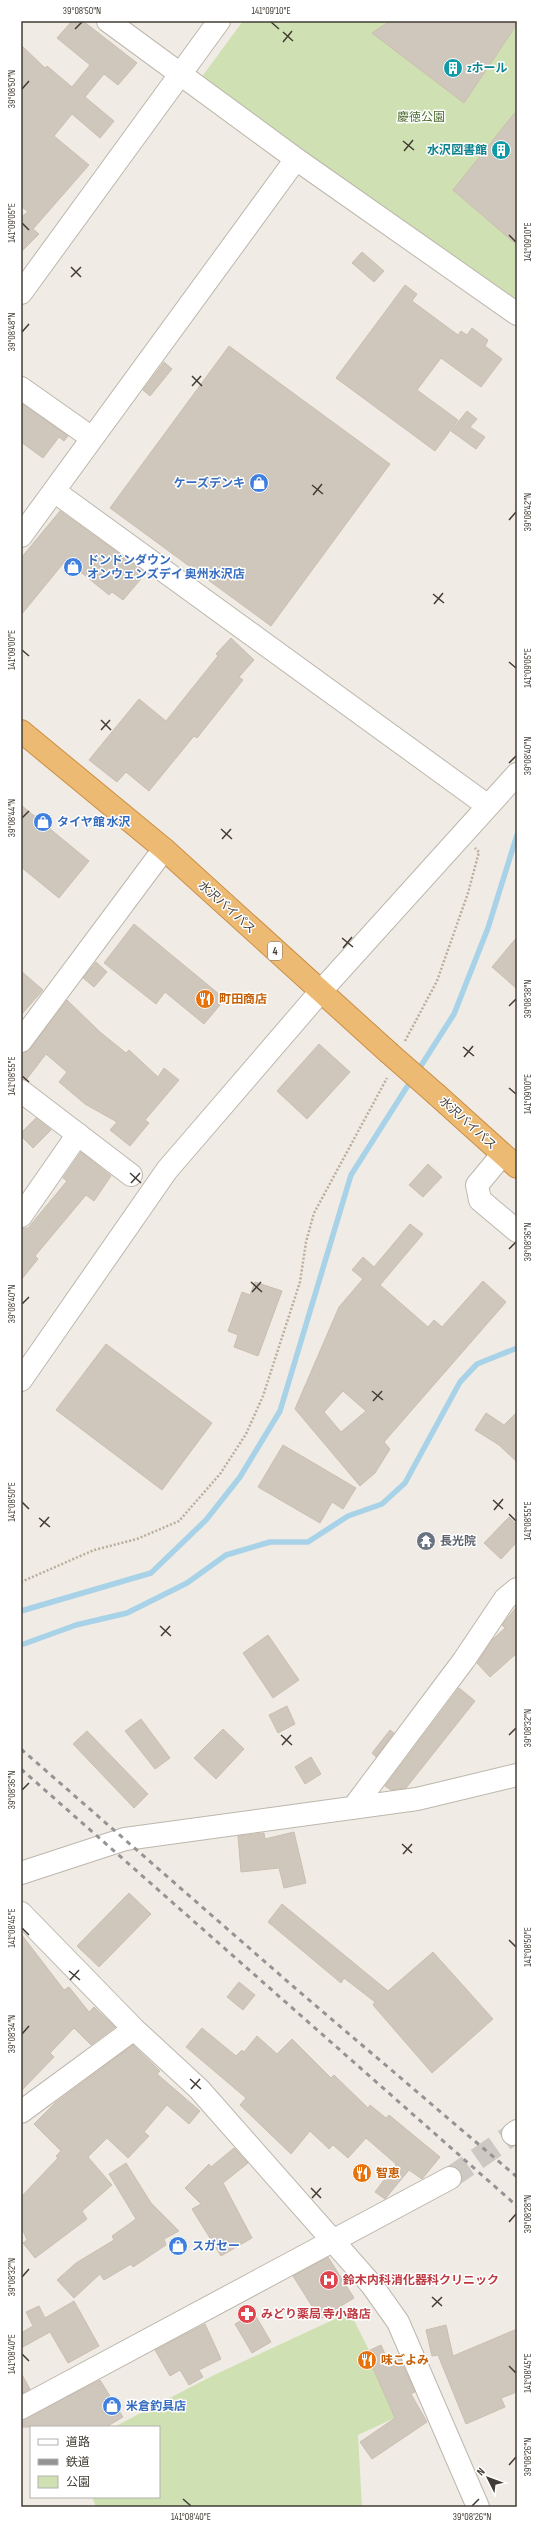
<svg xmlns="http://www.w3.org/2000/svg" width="538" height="2528" viewBox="0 0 538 2528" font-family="'Sofia Sans Condensed','Noto Sans JP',sans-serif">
<rect width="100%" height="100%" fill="#f0ece5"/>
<path fill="#cfe0b2" d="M 243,21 L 517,21 L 517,304 L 201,78 Z
M 350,2312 L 401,2415 L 358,2435 L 362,2507 L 96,2507 L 92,2497 L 159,2497 L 159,2427 L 114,2427 L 214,2375 Z"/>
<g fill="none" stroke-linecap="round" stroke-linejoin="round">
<path stroke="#a7d2e7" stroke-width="5.5" d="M 417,1072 L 454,1014 L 488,928 L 517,835
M 21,1611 L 151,1573 L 206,1520 L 240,1477 L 280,1411 L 351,1175 L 412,1079
M 21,1645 L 76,1625 L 127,1613 L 187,1583 L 226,1555 L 270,1542 L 308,1542 L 348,1516 L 382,1504 L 405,1483 L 460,1382 L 477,1364 L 517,1348"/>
</g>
<path fill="#d0c7bc" stroke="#cabeb0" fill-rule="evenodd" d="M 72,21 L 83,21 L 137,63 L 118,85 L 104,74 L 85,97 L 114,121 L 100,138 L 72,114 L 54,136 L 89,165 L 33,229 L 39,234 L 21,252 L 21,217 L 28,212 L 21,206 L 21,45 L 45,68 L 47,66 L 72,87 L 90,65 L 57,38 Z
M 390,21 L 517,21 L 517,24 L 464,103 L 372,33 Z
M 517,110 L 517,245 L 453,190 Z
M 362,252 L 384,271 L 374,282 L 352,263 Z
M 405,285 L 417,294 L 412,301 L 458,335 L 461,331 L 467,335 L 472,328 L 488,340 L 485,346 L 502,359 L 481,387 L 441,358 L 417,390 L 458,420 L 435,451 L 336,378 Z
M 229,346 L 390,464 L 271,626 L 110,508 Z
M 164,362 L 172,369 L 150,396 L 143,390 Z
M 21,403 L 68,436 L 64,441 L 59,437 L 43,458 L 21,442 Z
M 467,411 L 477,419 L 470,427 L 485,437 L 476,449 L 451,431 Z
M 60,511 L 146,573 L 123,600 L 112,592 L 109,595 L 66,560 L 21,615 L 21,558 Z
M 231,638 L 254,660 L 239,677 L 243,680 L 197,738 L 194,736 L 149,791 L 126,772 L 117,782 L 89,760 L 139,699 L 166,721 L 218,656 L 216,654 Z
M 21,805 L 89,861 L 59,898 L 21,867 Z
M 134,924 L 225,999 L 204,1024 L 165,992 L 156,1004 L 104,963 Z
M 517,937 L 517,989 L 492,967 Z
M 96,962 L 107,972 L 94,987 L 83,978 Z
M 21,971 L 43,990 L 21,1015 Z
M 67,1000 L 100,1032 L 126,1053 L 129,1050 L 158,1077 L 164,1068 L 179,1080 L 145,1120 L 149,1123 L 130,1146 L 110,1130 L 117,1122 L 85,1104 L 59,1082 L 67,1072 L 46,1054 L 26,1080 L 21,1079 L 21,1054 L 31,1048 Z
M 319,1044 L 350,1072 L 307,1119 L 277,1091 Z
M 36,1118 L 51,1130 L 33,1148 L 21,1136 L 21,1133 Z
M 81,1152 L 111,1176 L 94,1201 L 86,1195 L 35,1256 L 38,1259 L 21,1280 L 21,1228 L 28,1228 L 67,1181 L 63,1178 Z
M 428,1164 L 442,1177 L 423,1197 L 409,1185 Z
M 410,1224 L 423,1234 L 380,1285 L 428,1327 L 434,1320 L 442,1327 L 483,1281 L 506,1302 L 384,1442 L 390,1449 L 375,1473 L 360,1486 L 295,1409 L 339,1307 L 363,1279 L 352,1270 L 363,1257 L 374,1267 ZM 343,1391 L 366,1411 L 341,1432 L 324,1412 Z
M 255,1282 L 282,1291 L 258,1356 L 234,1347 L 238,1335 L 228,1331 L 242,1292 L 250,1295 Z
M 106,1344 L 212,1423 L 162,1490 L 56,1410 Z
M 517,1412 L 517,1462 L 499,1445 L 475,1430 L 486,1413 L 504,1425 Z
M 283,1445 L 356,1488 L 343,1509 L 332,1502 L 320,1523 L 258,1487 Z
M 509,1517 L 517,1525 L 517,1542 L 501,1559 L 484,1543 Z
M 517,1606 L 517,1653 L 490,1677 L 477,1663 L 492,1640 L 505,1628 L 502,1625 Z
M 268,1635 L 299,1680 L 273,1698 L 243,1653 Z
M 459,1688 L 475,1701 L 406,1788 L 391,1790 L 385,1786 Z
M 287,1706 L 295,1724 L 278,1733 L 269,1715 Z
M 141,1719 L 170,1758 L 155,1769 L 125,1731 Z
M 223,1729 L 244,1749 L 216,1779 L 194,1758 Z
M 390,1730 L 394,1733 L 376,1757 L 372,1753 Z
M 87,1731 L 148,1794 L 134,1808 L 73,1744 Z
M 311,1757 L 321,1774 L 305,1784 L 295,1767 Z
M 294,1832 L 306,1883 L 284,1888 L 279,1868 L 241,1872 L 238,1836 L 264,1833 L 265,1839 Z
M 129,1893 L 151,1914 L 99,1967 L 77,1946 Z
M 282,1904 L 388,1991 L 433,1952 L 493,2019 L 432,2073 L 373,2005 L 375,2002 L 344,1978 L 341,1983 L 268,1922 Z
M 21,1934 L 64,1990 L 69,1987 L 89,2012 L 94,2007 L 115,2027 L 91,2045 L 74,2028 L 50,2053 L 54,2057 L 21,2091 Z
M 239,1982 L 255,1995 L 243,2010 L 227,1997 Z
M 202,2028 L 236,2056 L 242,2050 L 244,2052 L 257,2036 L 277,2054 L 292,2039 L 331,2078 L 334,2075 L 368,2108 L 370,2105 L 386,2118 L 389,2115 L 440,2157 L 422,2179 L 409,2170 L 385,2199 L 375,2192 L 396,2164 L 366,2138 L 348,2158 L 333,2145 L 329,2149 L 310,2131 L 291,2154 L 240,2105 L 246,2098 L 186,2047 Z
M 133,2045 L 160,2071 L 157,2074 L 200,2111 L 189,2124 L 167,2105 L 144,2132 L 149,2136 L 128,2158 L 107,2138 L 88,2157 L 112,2185 L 82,2211 L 87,2219 L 35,2258 L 23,2243 L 27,2240 L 21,2226 L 21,2197 L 58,2158 L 56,2156 L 61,2151 L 34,2124 L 55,2103 Z
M 234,2148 L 248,2163 L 223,2183 L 252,2238 L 221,2256 L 192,2209 L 201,2204 L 185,2188 L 209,2164 L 211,2167 Z
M 126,2163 L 151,2203 L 179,2231 L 164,2239 L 166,2245 L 133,2267 L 131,2264 L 104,2280 L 100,2274 L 74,2298 L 57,2280 L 76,2263 L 114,2240 L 112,2236 L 136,2219 L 109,2174 Z
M 328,2257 L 354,2298 L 320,2319 L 293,2276 Z
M 74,2301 L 99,2346 L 68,2363 L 50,2332 L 21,2348 L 21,2333 L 33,2326 L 26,2312 L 39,2306 L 45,2318 Z
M 254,2313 L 271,2342 L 252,2353 L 235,2324 Z
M 205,2324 L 221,2359 L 199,2370 L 203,2377 L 189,2385 L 180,2370 L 170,2376 L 155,2350 Z
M 446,2325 L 453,2356 L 517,2329 L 517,2392 L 501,2398 L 505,2407 L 466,2424 L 438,2355 L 432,2356 L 426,2330 Z
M 381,2345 L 388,2361 L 399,2356 L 415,2392 L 411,2394 L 427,2422 L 372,2459 L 360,2442 L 395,2418 L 366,2352 Z
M 21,2373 L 30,2389 L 21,2394 Z
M 100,2380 L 123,2417 L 106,2427 L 21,2427 L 21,2420 Z"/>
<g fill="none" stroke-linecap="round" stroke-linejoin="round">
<path stroke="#cdc9c2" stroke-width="22" stroke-dasharray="22 11" stroke-linecap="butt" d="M 450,2178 L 513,2134"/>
<g stroke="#bdb6ac" stroke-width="24">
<path id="minor" d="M 108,21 L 296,159 L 517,314
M 21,293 L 219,21
M 21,388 L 92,438
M 54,491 L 488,806
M 21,536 L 296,159
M 21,1041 L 164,849
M 21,1091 L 131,1175
M 502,1155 L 477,1185 L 480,1200 L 517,1231
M 21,1216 L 78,1134
M 21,1380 L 167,1170 L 321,991 L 517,774
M 353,1808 L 464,1660 L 505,1599 L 517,1589
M 21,1873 L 125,1839 L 417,1799 L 517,1775
M 21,1913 L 134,2029 L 199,2089 L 371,2284 L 398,2322 L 478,2507
M 21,2112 L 134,2029
M 513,2134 L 517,2131
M 21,2408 L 450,2178"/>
</g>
<g stroke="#cb8e44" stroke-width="24">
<path id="highway" d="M 21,731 L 164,849 L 388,1052
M 437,1095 L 517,1167"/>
</g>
<path stroke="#bbad9c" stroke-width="2.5" stroke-dasharray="2 2" stroke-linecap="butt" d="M 405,1041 L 437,981 L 468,893 L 479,852 L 475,848
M 21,1582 L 94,1550 L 137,1539 L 179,1521 L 220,1474 L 246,1434 L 263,1396 L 300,1282 L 306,1242 L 314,1213 L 387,1078"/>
<use href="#minor" stroke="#fff" stroke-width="22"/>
<use href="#highway" stroke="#edba73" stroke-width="22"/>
<path stroke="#949494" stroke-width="3" stroke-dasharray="5 5" stroke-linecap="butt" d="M 21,1749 L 295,1988 L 517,2177
M 21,1769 L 517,2206"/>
<g stroke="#cb8e44" stroke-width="24" stroke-linecap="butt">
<path id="highway-bridge" d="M 388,1052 L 437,1095"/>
</g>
<use href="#highway-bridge" stroke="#edba73" stroke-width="22"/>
</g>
<path fill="none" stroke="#423c35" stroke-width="1.5" d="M 271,22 L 279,29M 75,29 L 82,22M 283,32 L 293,41M 283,42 L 292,31M 22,89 L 29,81M 403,141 L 414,150M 404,151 L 413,140M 22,223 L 29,230M 509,235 L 516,242M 71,267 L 81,277M 71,277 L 81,267M 22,332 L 29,324M 192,376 L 202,386M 192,386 L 201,376M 312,485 L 323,494M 313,495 L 322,484M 509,520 L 516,512M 433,594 L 444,603M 434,604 L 443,593M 22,650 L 29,656M 509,662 L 516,668M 101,720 L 111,730M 101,730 L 110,720M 509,763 L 516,756M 22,818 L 29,811M 221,829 L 232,839M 222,839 L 231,829M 342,938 L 353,947M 343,948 L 352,937M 509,1006 L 516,999M 463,1047 L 474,1056M 464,1057 L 473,1046M 22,1076 L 29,1082M 509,1088 L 516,1094M 130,1173 L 141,1183M 131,1183 L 140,1173M 509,1249 L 516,1242M 251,1282 L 262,1292M 252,1292 L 261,1282M 22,1304 L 29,1297M 372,1391 L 383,1400M 373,1401 L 382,1391M 493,1500 L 503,1509M 22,1502 L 29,1509M 494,1510 L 503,1499M 509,1514 L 516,1521M 39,1518 L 50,1527M 40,1527 L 49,1517M 160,1626 L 171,1636M 161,1636 L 170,1626M 281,1735 L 292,1745M 509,1735 L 516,1728M 282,1745 L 291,1735M 22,1790 L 29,1783M 402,1844 L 412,1853M 403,1854 L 412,1844M 22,1928 L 29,1935M 509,1940 L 516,1947M 69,1971 L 80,1980M 70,1980 L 79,1970M 22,2034 L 29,2026M 190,2079 L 201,2089M 191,2089 L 200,2079M 311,2188 L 321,2198M 312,2198 L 321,2188M 509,2222 L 516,2214M 22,2277 L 29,2269M 432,2297 L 442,2306M 432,2307 L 442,2297M 22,2354 L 29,2361M 509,2366 L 516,2373M 509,2465 L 516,2457M 183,2499 L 191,2506M 472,2506 L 479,2499"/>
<defs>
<g id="building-disc" transform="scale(1)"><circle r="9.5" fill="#0f9aa8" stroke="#fff"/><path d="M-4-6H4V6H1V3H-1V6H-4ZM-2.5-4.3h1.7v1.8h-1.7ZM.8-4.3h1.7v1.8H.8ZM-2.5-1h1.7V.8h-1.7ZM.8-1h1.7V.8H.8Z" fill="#fff"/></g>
<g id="shop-disc" transform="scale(1)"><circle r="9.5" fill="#3f7fe0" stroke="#fff"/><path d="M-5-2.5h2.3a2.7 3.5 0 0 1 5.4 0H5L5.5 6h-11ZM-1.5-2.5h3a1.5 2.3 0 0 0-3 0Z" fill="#fff"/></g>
<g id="restaurant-disc" transform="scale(1)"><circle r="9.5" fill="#e8710a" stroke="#fff"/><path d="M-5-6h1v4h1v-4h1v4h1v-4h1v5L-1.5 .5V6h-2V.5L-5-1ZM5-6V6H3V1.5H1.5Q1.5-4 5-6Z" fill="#fff"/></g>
<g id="temple-disc" transform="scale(1)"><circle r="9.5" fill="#6b7280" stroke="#fff"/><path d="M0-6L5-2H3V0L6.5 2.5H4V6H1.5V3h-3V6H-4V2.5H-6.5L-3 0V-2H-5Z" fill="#fff"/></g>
<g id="hospital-disc" transform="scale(1)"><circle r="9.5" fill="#e0444e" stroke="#fff"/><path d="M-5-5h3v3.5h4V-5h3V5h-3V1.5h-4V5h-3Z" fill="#fff"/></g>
<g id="pharmacy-disc" transform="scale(1)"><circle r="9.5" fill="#e0444e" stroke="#fff"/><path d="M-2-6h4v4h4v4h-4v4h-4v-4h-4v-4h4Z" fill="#fff"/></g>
</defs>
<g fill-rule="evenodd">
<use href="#building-disc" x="453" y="68"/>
<use href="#building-disc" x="501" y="150"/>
<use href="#shop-disc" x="259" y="483"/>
<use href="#shop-disc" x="73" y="567"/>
<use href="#shop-disc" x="43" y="822"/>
<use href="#restaurant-disc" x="205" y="999"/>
<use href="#temple-disc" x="426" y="1541"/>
<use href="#restaurant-disc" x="362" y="2173"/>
<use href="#shop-disc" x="178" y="2246"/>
<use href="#hospital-disc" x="329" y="2280"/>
<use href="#pharmacy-disc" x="247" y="2314"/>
<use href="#restaurant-disc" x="367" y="2360"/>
<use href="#shop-disc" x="112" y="2406"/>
</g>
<g text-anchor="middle" stroke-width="3" stroke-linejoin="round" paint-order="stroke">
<rect fill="#fff" stroke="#7b7672" stroke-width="1" x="268" y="942" width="14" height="18" rx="3"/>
<g font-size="11" font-weight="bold" fill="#423c35">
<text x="275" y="955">4</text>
</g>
<g font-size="12" font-weight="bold" fill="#0d838f" stroke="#fff" text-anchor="start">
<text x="467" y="72">zホール</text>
<text x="487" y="154" text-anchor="end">水沢図書館</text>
</g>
<g font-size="12" fill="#4c6d30" stroke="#fff">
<text x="421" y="121">慶徳公園</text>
</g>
<g font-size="12" font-weight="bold" fill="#366cbe" stroke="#fff" text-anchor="start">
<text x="245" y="487" text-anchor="end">ケーズデンキ</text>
<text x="87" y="564">ドンドンダウン<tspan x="87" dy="14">オンウェンズデイ 奥州水沢店</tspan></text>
<text x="57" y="826">タイヤ館 水沢</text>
<text x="192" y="2250">スガセー</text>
<text x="126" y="2410">米倉釣具店</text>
</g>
<g font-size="12" fill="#423c35" stroke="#fff">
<text transform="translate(227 907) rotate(42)" y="4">水沢バイパス</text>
<text transform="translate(468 1123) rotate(42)" y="4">水沢バイパス</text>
</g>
<g font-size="12" font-weight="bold" fill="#c56008" stroke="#fff" text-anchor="start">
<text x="219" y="1003">町田商店</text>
<text x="376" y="2177">智恵</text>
<text x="381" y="2364">味ごよみ</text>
</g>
<g font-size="12" font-weight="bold" fill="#5b616d" stroke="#fff" text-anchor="start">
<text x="440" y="1545">長光院</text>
</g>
<g font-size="12" font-weight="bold" fill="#be3a42" stroke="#fff" text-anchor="start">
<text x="343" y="2284">鈴木内科消化器科クリニック</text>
<text x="261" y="2318">みどり薬局 寺小路店</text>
</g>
</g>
<rect width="538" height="2528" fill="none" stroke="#ffffff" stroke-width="44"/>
<rect x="30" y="2426" width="130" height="72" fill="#ffffff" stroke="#b3b1ae"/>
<rect x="38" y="2439" width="20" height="6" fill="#ffffff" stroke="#b3b1ae"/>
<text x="66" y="2446" font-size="12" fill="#423c35">道路</text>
<rect x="38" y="2459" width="20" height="6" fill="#949494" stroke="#b3b1ae"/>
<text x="66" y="2466" font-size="12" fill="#423c35">鉄道</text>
<rect x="38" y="2476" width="20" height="12" fill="#cfe0b2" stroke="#b3b1ae"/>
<text x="66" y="2486" font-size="12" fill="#423c35">公園</text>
<g transform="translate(488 2478) rotate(312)" stroke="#ffffff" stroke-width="3" paint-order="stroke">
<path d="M0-3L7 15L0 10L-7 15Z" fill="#423c35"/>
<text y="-6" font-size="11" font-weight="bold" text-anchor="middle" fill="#423c35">N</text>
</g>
<rect x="22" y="22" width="494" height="2484" fill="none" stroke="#423c35" stroke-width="1.5"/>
<g font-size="10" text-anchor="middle" fill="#423c35">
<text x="82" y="14">39°08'50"N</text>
<text x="271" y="14">141°09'10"E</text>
<text transform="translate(11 89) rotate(-90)" y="4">39°08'50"N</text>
<text transform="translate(11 223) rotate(-90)" y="4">141°09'05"E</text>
<text transform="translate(527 242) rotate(-90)" y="4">141°09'10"E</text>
<text transform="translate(11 332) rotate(-90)" y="4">39°08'48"N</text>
<text transform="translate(527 512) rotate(-90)" y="4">39°08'42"N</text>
<text transform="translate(11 650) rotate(-90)" y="4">141°09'00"E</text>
<text transform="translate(527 668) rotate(-90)" y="4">141°09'05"E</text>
<text transform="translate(527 756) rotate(-90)" y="4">39°08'40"N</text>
<text transform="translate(11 818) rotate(-90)" y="4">39°08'44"N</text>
<text transform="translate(527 999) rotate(-90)" y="4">39°08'38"N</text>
<text transform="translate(11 1076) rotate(-90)" y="4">141°08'55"E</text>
<text transform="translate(527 1094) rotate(-90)" y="4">141°09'00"E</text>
<text transform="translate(527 1242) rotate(-90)" y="4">39°08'36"N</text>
<text transform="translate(11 1304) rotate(-90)" y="4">39°08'40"N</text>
<text transform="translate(11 1502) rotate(-90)" y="4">141°08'50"E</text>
<text transform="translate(527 1521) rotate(-90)" y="4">141°08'55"E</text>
<text transform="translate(527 1728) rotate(-90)" y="4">39°08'32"N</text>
<text transform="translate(11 1790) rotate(-90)" y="4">39°08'36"N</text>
<text transform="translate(11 1928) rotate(-90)" y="4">141°08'45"E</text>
<text transform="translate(527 1947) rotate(-90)" y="4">141°08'50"E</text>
<text transform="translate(11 2034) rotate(-90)" y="4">39°08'34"N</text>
<text transform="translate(527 2214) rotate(-90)" y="4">39°08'28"N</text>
<text transform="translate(11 2277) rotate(-90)" y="4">39°08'32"N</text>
<text transform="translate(11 2354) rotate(-90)" y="4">141°08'40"E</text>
<text transform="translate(527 2373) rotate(-90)" y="4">141°08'45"E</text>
<text transform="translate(527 2457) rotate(-90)" y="4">39°08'26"N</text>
<text x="191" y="2520">141°08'40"E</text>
<text x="472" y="2520">39°08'26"N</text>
</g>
</svg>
